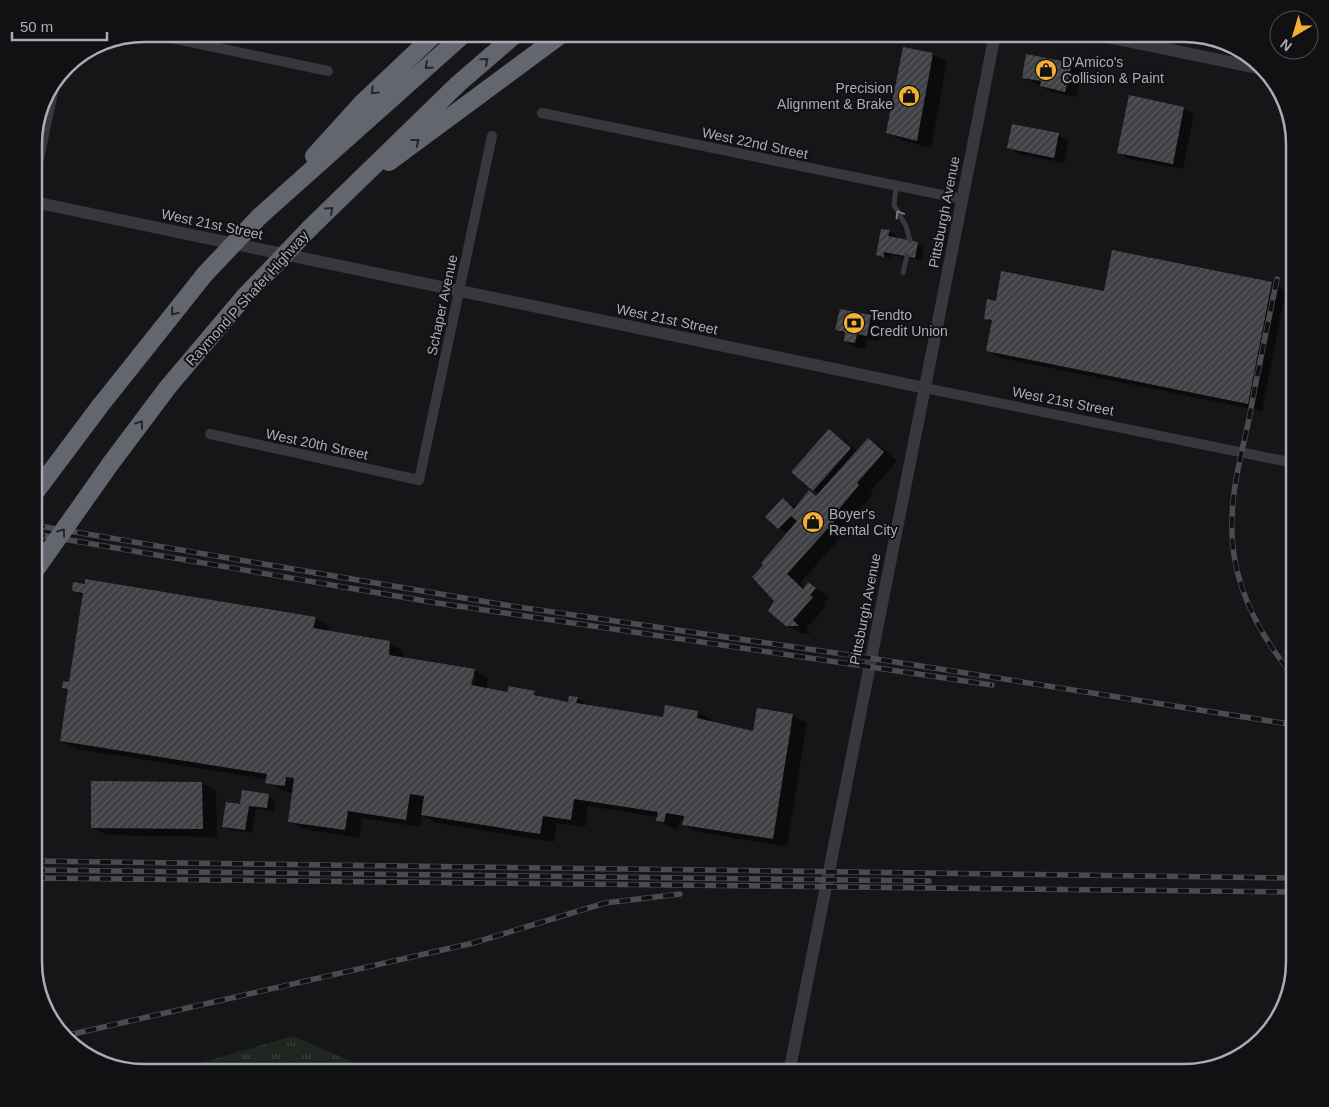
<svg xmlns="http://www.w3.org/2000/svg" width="1329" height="1107" viewBox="0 0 1329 1107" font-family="Helvetica,sans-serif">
<defs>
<pattern id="grass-tufts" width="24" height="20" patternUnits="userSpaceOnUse" patternTransform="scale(1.25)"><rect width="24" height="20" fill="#1e261f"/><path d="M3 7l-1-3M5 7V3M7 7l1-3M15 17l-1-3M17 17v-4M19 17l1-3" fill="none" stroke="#3c433d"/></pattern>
<pattern id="building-hatch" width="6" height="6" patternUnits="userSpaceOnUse" patternTransform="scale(1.25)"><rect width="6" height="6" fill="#404145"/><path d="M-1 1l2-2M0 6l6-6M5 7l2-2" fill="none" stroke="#595a5e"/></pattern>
</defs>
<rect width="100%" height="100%" fill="#161618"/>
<path fill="url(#grass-tufts)" d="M 293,1036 L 377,1073 L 165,1073 Z"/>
<path fill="#0007" fill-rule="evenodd" d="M 932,54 L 947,62 L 931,148 L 901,140 L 887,132 Z
M 1072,64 L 1082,71 L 1076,97 L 1052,92 L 1023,77 Z
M 1184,108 L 1194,114 L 1183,169 L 1129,159 L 1119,153 Z
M 1058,135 L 1069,141 L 1064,163 L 1019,154 L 1009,147 Z
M 889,232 L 896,235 L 895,239 L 918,244 L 924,247 L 922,261 L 891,255 L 890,259 L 877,254 Z
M 1113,251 L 1272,283 L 1286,291 L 1262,411 L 1001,358 L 987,350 L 993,322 L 985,318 L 1105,292 Z
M 841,311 L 871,317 L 881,323 L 878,341 L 867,339 L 865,349 L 856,347 L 845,341 L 846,335 L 837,329 Z
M 829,430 L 858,451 L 868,439 L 882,448 L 897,461 L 870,492 L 873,494 L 847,524 L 850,527 L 800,583 L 805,588 L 809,584 L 829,597 L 824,604 L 826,606 L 806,629 L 811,634 L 802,634 L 787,625 L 776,601 L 765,565 L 788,534 L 779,528 L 783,500 L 797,508 L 809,492 L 818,497 L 820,494 L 813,490 Z
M 73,591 L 315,618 L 329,626 L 328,632 L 390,643 L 404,651 L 403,658 L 474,670 L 488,678 L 486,689 L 509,693 L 534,692 L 546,699 L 569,703 L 577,698 L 592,707 L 664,718 L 698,712 L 712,720 L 712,723 L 754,732 L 792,715 L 807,723 L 787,847 L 698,832 L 683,824 L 684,821 L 680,821 L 678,829 L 672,828 L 657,820 L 658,817 L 588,806 L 585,827 L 557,823 L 554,842 L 436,823 L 422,815 L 420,827 L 362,818 L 359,838 L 304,829 L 289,821 L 293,793 L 281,790 L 267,782 L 267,779 L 76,749 L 62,741 L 69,691 L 63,687 L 70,684 L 84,597 ZM 472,674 L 475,674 L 471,692 L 469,691 Z
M 201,783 L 216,791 L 217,837 L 106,835 L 92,827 Z
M 268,796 L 275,800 L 274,811 L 256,809 L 252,833 L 230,830 L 223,826 L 241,806 Z"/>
<path fill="url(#building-hatch)" d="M 903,47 L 933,53 L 917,141 L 886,133 Z
M 1026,54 L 1072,63 L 1065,92 L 1040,86 L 1041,81 L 1022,78 Z
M 1129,95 L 1184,107 L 1173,164 L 1117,153 Z
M 1012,124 L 1059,133 L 1054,158 L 1007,148 Z
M 881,229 L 890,230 L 888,236 L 918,242 L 915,258 L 884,252 L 884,257 L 876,255 Z
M 1112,250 L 1272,282 L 1248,404 L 986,351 L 992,320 L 984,319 L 987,299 L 996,301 L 1001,271 L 1104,291 Z
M 840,309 L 871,315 L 867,336 L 857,334 L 855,343 L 844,341 L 845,332 L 835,330 Z
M 829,429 L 851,448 L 813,491 L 791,472 Z
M 868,438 L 884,452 L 857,483 L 859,485 L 834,515 L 837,518 L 787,574 L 803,589 L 808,582 L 816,588 L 810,595 L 813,597 L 793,620 L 799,626 L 786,626 L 768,611 L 774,601 L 752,577 L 763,565 L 761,563 L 797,521 L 791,516 L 778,529 L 765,517 L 783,498 L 794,509 L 809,490 L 816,496 Z
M 85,579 L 316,617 L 313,628 L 390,641 L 389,655 L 475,669 L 471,685 L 508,692 L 508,686 L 535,691 L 534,695 L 568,702 L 569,696 L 578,697 L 576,703 L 663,717 L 665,705 L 698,711 L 697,718 L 753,731 L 757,708 L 793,714 L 773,839 L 682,825 L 684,816 L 666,813 L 664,822 L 656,821 L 658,812 L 574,799 L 571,820 L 543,816 L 540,834 L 421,815 L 424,796 L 410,794 L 406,820 L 348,811 L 345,830 L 288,822 L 294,778 L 286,777 L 285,786 L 276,785 L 265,783 L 267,774 L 60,741 L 68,689 L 62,688 L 63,681 L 69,682 L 83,593 L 72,591 L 73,582 L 85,584 Z
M 91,781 L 202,782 L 203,829 L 91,828 Z
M 242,790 L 269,794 L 267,808 L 249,806 L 245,830 L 222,827 L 226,802 L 240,804 Z"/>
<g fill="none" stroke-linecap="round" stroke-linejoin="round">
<path stroke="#37383d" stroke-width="5" d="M 896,186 L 894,205 L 906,226 L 910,241
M 903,273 L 907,256"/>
<path stroke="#37383d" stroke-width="10" d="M 152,34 L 328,71
M 542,113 L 962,199
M 34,182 L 55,83
M 925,388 L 1294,463
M 210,434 L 419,480 L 492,136"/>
<path stroke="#37383d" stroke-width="12" d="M 1094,34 L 1263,69
M 34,202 L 925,388
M 789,1073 L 995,34"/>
<path stroke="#63666e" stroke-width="18" d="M 314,156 L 362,103 L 435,34
M 389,162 L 562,34
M 260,216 L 464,34
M 310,228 L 458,84 L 516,34
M 111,463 L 168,387 L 244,297
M 34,494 L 100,406 L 205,274"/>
<g stroke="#4a4c52" stroke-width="5.5">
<path id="rail" d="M 1277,279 C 1267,327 1257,376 1248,424 C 1241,455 1233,486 1232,517 C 1229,578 1257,633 1295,678
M 34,525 L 505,605 L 870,658 L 1295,725
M 34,534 L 437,603 L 992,685
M 34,861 L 1295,878
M 34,870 L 929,881
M 34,878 L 1295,892
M 64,1036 L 473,943 L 605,903 L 680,894"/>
</g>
<use href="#rail" stroke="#111113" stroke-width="4" stroke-dasharray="11" stroke-linecap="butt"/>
<path stroke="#63666e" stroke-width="18" d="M 205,274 L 260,216
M 244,297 L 310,228
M 34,572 L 111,463"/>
</g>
<defs><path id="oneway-chevron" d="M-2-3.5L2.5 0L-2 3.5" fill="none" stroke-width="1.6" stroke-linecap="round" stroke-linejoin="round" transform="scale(1.25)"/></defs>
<g stroke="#26262a">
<use href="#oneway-chevron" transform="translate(485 61) rotate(-41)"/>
<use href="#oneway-chevron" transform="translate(428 66) rotate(138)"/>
<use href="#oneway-chevron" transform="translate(374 91) rotate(136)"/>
<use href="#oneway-chevron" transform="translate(416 142) rotate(-37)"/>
<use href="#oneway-chevron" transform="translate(330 210) rotate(-42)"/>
<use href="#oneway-chevron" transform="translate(174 312) rotate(129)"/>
<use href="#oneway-chevron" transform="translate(140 424) rotate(-53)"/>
<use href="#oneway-chevron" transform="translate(62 532) rotate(-55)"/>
</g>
<use stroke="#757881" href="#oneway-chevron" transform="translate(899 214) rotate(-121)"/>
<defs>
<g id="shop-disc" transform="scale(1.125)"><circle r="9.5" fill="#f2b134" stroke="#111113"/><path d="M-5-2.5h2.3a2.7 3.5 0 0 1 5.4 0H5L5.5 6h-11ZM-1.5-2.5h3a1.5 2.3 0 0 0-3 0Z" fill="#111"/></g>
<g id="bank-disc" transform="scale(1.125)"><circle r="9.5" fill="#f2b134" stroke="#111113"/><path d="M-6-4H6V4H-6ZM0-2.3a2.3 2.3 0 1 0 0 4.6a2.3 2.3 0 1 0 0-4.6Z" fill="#111"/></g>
</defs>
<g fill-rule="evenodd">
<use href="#shop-disc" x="1046" y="70"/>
<use href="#shop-disc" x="909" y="96"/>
<use href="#bank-disc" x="854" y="323"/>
<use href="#shop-disc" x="813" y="522"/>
</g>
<g text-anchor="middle" stroke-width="4" stroke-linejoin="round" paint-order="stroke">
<g font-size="14" fill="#a8adb8" stroke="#111113" text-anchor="start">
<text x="1062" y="67">D'Amico's<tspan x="1062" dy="16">Collision &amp; Paint</tspan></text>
<text x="893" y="93" text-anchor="end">Precision<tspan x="893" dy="16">Alignment &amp; Brake</tspan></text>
<text x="870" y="320">Tendto<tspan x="870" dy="16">Credit Union</tspan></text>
<text x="829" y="519">Boyer's<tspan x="829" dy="16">Rental City</tspan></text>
</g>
<g font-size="14" fill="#a8adb8" stroke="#111113">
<text transform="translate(755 143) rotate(12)" y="5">West 22nd Street</text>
<text transform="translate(944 212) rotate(-79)" y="5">Pittsburgh Avenue</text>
<text transform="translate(212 224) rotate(12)" y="5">West 21st Street</text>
<text transform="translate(247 298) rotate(-48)" y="5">Raymond P Shafer Highway</text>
<text transform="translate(442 305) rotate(-78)" y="5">Schaper Avenue</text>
<text transform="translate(667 319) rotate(12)" y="5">West 21st Street</text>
<text transform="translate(1063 401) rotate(11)" y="5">West 21st Street</text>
<text transform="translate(317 444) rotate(12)" y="5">West 20th Street</text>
<text transform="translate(865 609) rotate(-79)" y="5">Pittsburgh Avenue</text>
</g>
</g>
<path d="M0 0H1329V1107H0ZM144 42H1184A102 102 0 0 1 1286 144V962A102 102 0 0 1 1184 1064H144A102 102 0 0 1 42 962V144A102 102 0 0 1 144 42Z" fill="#111113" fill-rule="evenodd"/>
<path fill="none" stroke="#a8adb8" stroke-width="2.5" d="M144 42H1184A102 102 0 0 1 1286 144V962A102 102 0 0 1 1184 1064H144A102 102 0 0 1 42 962V144A102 102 0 0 1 144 42Z"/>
<g transform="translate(1294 35) rotate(218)"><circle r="24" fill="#111113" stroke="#4d4f55"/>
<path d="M0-4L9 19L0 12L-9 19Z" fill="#f2b134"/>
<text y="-8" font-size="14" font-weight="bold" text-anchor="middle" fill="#a8adb8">N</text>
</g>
<path d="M12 32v8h95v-8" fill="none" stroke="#a8adb8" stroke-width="2.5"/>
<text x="20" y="32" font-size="15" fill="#a8adb8" stroke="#111113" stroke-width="4" paint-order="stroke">50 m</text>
</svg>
